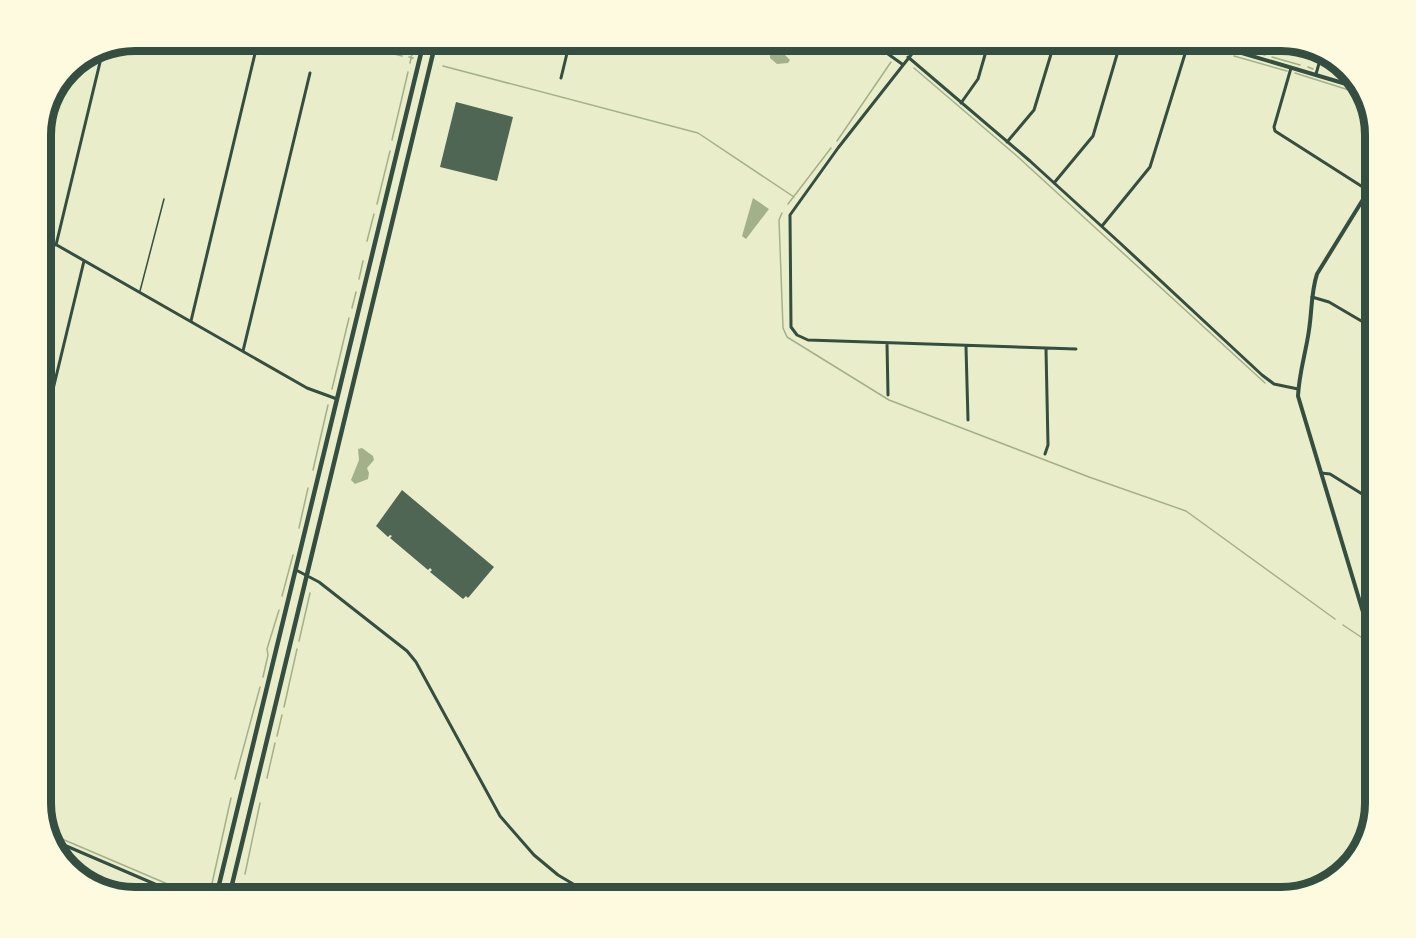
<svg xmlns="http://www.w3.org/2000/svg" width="1416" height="938" viewBox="0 0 1416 938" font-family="Mulish,sans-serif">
<rect width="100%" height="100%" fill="#e9edc9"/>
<path fill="#a3b18a" d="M 774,41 L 795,41 L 794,49 L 785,55 L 790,60 L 788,63 L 777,64 L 770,58 L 770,47 Z
M 753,198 L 769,209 L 746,239 L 742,236 Z
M 362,448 L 373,456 L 374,460 L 367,468 L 369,473 L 368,479 L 355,484 L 351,480 L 359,460 L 358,449 Z"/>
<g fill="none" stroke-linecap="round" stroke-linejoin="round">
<path stroke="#a3b18a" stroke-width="1.5" d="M 344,41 L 402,56
M 1184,41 L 1185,41
M 1217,41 L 1250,50
M 415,43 L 416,41
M 1192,43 L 1225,53
M 891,50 L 897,41
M 1257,53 L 1265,55
M 1234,56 L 1287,71
M 409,57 L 413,58
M 1272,57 L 1300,65
M 410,63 L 412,54
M 443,66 L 698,133 L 794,197
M 1308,67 L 1313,69
M 914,68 L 1018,157 L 1265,383
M 1295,73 L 1352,91
M 1357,92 L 1365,94
M 392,140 L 408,72
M 837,141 L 891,62
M 377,204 L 390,151
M 788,204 L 831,148
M 782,213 L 779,220 L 783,328 L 787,337 L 889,400 L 1089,477 L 1186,511 L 1335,619
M 367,241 L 374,214
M 359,279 L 363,261
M 352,308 L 356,292
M 332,389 L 349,318
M 313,470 L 328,405
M 299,528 L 308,488
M 282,596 L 293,555
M 1343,625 L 1361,637 L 1367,649
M 299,641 L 310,593
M 1370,658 L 1375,677
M 263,677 L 268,655 L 267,649 L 279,610
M 284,707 L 297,649
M 277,736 L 282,715
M 267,778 L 275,743
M 235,779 L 260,687
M 48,833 L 198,897
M 245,874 L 260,803
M 209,897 L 231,798
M 238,897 L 242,886"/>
</g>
<path fill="#4f6655" d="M 456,102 L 513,117 L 497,181 L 440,167 Z
M 402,490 L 494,567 L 468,598 L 466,596 L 463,599 L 430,572 L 432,570 L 430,568 L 428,570 L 390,538 L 392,536 L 390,535 L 388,537 L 376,526 Z"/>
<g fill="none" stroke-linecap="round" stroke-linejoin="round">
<path stroke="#344e41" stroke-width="1.5" d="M 140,291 L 164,199"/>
<path stroke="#344e41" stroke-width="3" d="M 870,41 L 902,64
M 922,41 L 838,148 L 790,215 L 791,327 L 797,335 L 808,340 L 1076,349
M 660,44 L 660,41
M 908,57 L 1030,161 L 1120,243 L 1262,375 L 1274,384 L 1298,389
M 1291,68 L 1274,127 L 1275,131 L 1369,191
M 1316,74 L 1322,53
M 561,78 L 570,41
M 961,103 L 978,79 L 989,41
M 1007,142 L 1034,110 L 1055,41
M 1054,183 L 1093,136 L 1121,41
M 1102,226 L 1150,167 L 1189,41
M 41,236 L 307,388 L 337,399
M 56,245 L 102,54
M 1312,297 L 1329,302 L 1375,329
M 191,321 L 258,41
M 887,343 L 888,395
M 966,347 L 968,420
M 243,351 L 310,73
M 41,439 L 84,261
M 1045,454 L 1048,445 L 1046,349
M 1321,473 L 1330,474 L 1375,502
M 296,570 L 319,582 L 407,651 L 416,662 L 500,816 L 534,855 L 558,875 L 595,897
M 50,839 L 185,897"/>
<path stroke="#344e41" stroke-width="4" d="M 1201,41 L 1363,89
M 1375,180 L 1317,274 C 1311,292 1312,311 1309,330 C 1306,352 1299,373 1298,396 L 1375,652"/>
<path stroke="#344e41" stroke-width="4.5" d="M 216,897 L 424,41
M 229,897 L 436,41"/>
</g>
<path d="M0 0H1416V938H0ZM135 51H1281A84 84 0 0 1 1365 135V803A84 84 0 0 1 1281 887H135A84 84 0 0 1 51 803V135A84 84 0 0 1 135 51Z" fill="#fefae0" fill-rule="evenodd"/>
<path fill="none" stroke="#344e41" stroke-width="8" d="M135 51H1281A84 84 0 0 1 1365 135V803A84 84 0 0 1 1281 887H135A84 84 0 0 1 51 803V135A84 84 0 0 1 135 51Z"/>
</svg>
